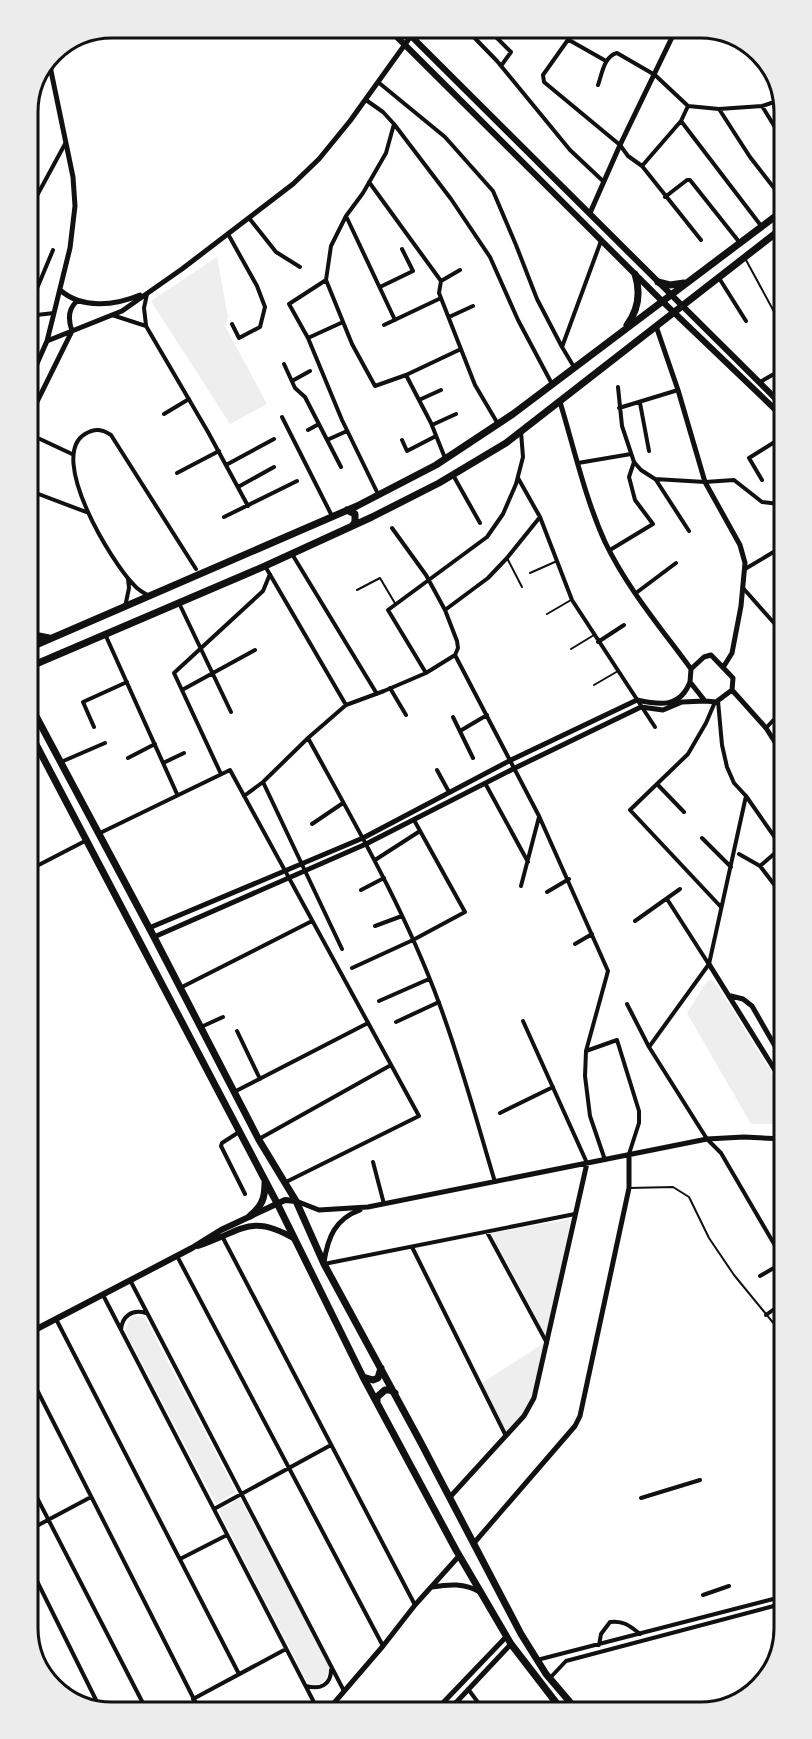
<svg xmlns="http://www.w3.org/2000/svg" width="812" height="1739" viewBox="0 0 812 1739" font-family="'PT Sans Narrow',sans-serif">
<rect width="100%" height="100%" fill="#fff"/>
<path fill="#eee" d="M 217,257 L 228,317 L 225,326 L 267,404 L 230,424 L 151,301 Z
M 711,980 L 717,985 L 783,1091 L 783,1124 L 751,1124 L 687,1013 L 707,981 Z
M 571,1219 L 546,1336 L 491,1233 Z
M 133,1316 L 145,1318 L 236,1492 L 216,1504 L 125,1331 L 129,1320 Z
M 544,1343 L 533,1397 L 522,1415 L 506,1432 L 482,1383 Z
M 240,1498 L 329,1666 C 328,1680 322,1687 308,1684 L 219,1511 Z"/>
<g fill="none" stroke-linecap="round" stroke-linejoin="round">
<path stroke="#111" stroke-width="2" d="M 773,85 L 780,94
M 746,260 L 778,319
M 507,558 L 522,587
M 530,573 L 557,561
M 357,590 L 380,578 L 396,605
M 547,614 L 571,600
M 571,649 L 594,635
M 594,685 L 618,671
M 629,1188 L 673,1187 L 689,1197 L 709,1238 L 734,1275 L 784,1336"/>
<path stroke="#111" stroke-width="4" d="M 464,27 L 497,61 L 570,150 L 604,182
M 486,27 L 511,52 L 501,66
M 577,27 L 543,75 L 544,82 L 620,145 L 628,156 L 642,166 L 701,240
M 569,40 L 606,61
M 378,82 L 445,137 L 493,191 L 516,245 L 537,299 L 562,347 L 574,367
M 598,85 C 602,74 604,56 617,53 L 655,75 L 688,106 L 719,109 L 762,106 L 780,100
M 366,100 L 383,112 L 394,124 L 451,199 L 490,257 L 518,320 L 552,384
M 762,106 L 781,137
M 719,109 L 750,157 L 781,197
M 681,121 L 762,227
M 642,166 L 681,121 L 688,106
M 369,182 L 441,281 L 439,293 L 475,385 L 498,424
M 665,197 L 687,180 L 690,180 L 740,243
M 27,214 L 65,144
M 346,216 L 395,320
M 249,218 L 276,252 L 300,267
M 228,234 L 257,286 L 265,307 L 260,327 L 239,338 L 232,324
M 719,278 L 746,321
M 326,280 L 289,304 L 308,338 L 342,420 L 378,494
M 326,280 L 352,344 L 375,386 L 406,375 L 431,423 L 445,458
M 326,280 L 331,246 L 346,216 L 363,193 L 386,153 L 394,124
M 441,281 L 460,270
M 380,287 L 413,271 L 402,249
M 28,310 L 53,250
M 112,315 L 146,326 L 208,432 L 248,506
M 28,316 L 54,313
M 449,317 L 473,306
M 146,325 L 144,308 L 147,294
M 384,325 L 441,298
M 308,338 L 343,322
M 562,347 L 601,241
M 284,364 L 295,388 L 305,397 L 341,467
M 406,375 L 461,349
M 292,381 L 310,371
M 760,382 L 781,370
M 618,387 L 622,426 L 634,462 L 641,470 L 655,479 L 705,482 L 734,480 L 762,502 L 779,504 L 782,507
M 419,400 L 441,390
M 640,403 L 649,451
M 619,408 L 678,390
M 164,414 L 189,399
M 282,417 L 332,516
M 432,425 L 456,414
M 308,430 L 319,424
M 40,439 L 72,454
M 327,440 L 347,431
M 402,440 L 407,451 L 436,436
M 578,463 L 631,454
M 226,465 L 274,439
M 177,473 L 219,451
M 453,475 L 480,523
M 518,478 L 540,517 L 572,600 L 655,727
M 656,480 L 689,531
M 762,480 L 749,458 L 781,438
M 238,487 L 274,467
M 28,490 L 86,512
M 224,517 L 297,481
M 610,550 L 653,524 L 635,500 L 629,477 L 634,462
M 777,551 L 782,557
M 292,554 L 377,694
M 265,566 L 346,705
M 745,569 L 782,547
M 743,588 L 782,632
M 636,593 L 676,563
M 149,596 C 144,593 138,590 134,585 C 112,563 47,457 85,434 C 95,428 102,429 111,435 L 196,569
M 179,603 L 231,712
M 125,607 L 129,588 L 128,579
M 445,610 L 488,578 L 507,558 L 540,517
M 105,634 L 177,794
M 598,642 L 624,625
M 455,655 L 539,816 L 608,971 L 586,1051 L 585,1076 L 590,1116 L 605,1160
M 426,673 L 388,610 L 487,537 L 503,514 L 516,484 L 523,457 L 521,432
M 390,688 L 406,715
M 182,690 L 255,650
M 718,701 L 722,745 L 727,767 L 734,783 L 746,796 L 783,849
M 715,702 L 706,723 L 688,754 L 630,810 L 721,907
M 453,717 L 473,758
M 94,727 L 83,702 L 127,682
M 766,728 L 782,711
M 460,731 L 487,715
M 308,738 C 355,824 405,910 439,1003 C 461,1062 477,1122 495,1182
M 128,758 L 155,744
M 61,762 L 105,743
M 163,763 L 184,753
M 437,770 L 449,792
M 221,774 L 174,673 L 263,591 L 270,574
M 263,782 L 342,949
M 485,783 L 528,862
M 657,784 L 684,812
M 244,796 L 263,782 L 308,738 L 346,705 L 384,691 L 426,673 L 455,655 L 458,648 L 457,641 L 445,610 L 426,575 L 392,528
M 312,824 L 343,803
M 98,834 L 230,770 L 419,1116 L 284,1183
M 702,838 L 731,867
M 739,854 L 760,866 L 783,896
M 375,860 L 420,831
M 760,866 L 782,847
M 29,870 L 87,840
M 521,886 L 539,817
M 361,890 L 384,878
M 547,892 L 569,879
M 667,899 L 708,963
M 635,921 L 680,889
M 375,926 L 402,916
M 575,944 L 592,934
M 352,968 L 413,940 L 465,912 L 414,820
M 180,988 L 312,921
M 379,1001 L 429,979
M 627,1004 L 649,1047 L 707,1139 L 721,1153 L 784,1261
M 523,1021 L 587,1163
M 396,1022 L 439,1002
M 201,1027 L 223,1017
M 237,1031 L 260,1079
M 649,1047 L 709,964 L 746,796
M 586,1051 L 617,1040 L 639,1111 L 639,1123 L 629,1154
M 234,1092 L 368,1023
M 500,1113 L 553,1087
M 239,1132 L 222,1143 L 221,1146 L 245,1194
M 259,1139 L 391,1065
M 373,1162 L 384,1204
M 487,1232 L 547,1343
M 222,1236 L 415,1605
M 412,1247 L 506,1436
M 177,1256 L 383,1646
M 324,1264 L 575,1214
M 760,1276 L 784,1262
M 130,1280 L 344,1691
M 103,1295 L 318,1710
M 766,1315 L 784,1302
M 56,1319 L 239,1674
M 121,1330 C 122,1316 132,1309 146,1313
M 31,1378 L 200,1711
M 31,1486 L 147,1711
M 641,1498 L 700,1480
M 214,1509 L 331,1445
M 31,1529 L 91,1497
M 180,1559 L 227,1535
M 31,1569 L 100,1708
M 703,1595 L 729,1586
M 599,1645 L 601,1634 L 610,1622 C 623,1620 630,1626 640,1634
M 537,1660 L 785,1596
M 550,1678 L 566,1661 L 785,1603
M 306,1686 C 320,1690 331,1685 331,1670
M 468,1689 L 483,1709
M 193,1699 L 286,1649"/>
<path stroke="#111" stroke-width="5" d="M 590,213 L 620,145 L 677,27
M 60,290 C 82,309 114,306 140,295
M 656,326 L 678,390 L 705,482 L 740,545 L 745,563 L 741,606 L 732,653 L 724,666
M 47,341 L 122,311 L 182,269 L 293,184 L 319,159 L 350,121 L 411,36
M 28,384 L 47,341 L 54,313 L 70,248 L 75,206 L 73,177 L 51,71 L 51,55
M 560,402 C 574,448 585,498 605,542 C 627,588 661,628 691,669
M 28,420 L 72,331 C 68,320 68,309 77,301
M 711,655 L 733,678 L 732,690 L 716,702 L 705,701 L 690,682 L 691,669 L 704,657 Z
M 732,690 L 766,728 L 782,753
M 149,928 L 363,838 L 511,760 L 637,700 C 660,705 680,708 690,682
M 154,937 L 366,844 L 515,768 L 641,707 L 663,710 L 682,702 L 705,701
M 709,964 L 783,1083
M 731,996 L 743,999 L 752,1006 L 783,1060
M 779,1138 L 784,1148
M 296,1201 L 319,1210 L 368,1207 L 707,1139 L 744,1137 L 784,1139
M 324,1262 C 328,1237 335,1219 360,1210
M 450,1497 L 524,1416 L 534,1398 L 587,1163
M 474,1543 L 575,1426 L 580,1416 L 629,1188 L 629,1155
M 432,1587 C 450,1584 464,1583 480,1592
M 437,1709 L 506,1637
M 450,1709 L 511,1644
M 328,1710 L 383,1646 L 415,1605 L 459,1556"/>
<path stroke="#111" stroke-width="6" d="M 387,27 L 662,301 L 781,415
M 402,27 L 781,404
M 198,1246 C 241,1232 250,1212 295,1239
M 31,1332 L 192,1248 L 221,1230 L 285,1200 L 296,1201
M 49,1680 L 104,1711"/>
<path stroke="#111" stroke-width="7" d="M 658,282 L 670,285 L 684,283
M 627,325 C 639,309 641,293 635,274
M 347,510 L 355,514 L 355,522 L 352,526
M 29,634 L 49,638
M 29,648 L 357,506 L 436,465 L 513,414 L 781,212
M 29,667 L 265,566 L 372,517 L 439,483 L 506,443 L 781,229
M 29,703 L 154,937 L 259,1140 L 296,1201 L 324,1264 L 420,1441 L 521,1634 L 546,1674 L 575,1708
M 29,731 L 277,1203 L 363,1377 L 456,1550 L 511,1644 L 561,1709
M 250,1216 C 262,1206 265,1198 265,1183
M 363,1377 L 373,1380 L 378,1378 L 381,1368
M 377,1402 L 377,1397 L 385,1390 L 390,1390 L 395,1393"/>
</g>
<path d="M0 0H812V1739H0ZM112 38H700A74 74 0 0 1 774 112V1628A74 74 0 0 1 700 1702H112A74 74 0 0 1 38 1628V112A74 74 0 0 1 112 38Z" fill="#ececec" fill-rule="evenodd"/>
<path fill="none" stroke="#111" stroke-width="3" d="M112 38H700A74 74 0 0 1 774 112V1628A74 74 0 0 1 700 1702H112A74 74 0 0 1 38 1628V112A74 74 0 0 1 112 38Z"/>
</svg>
